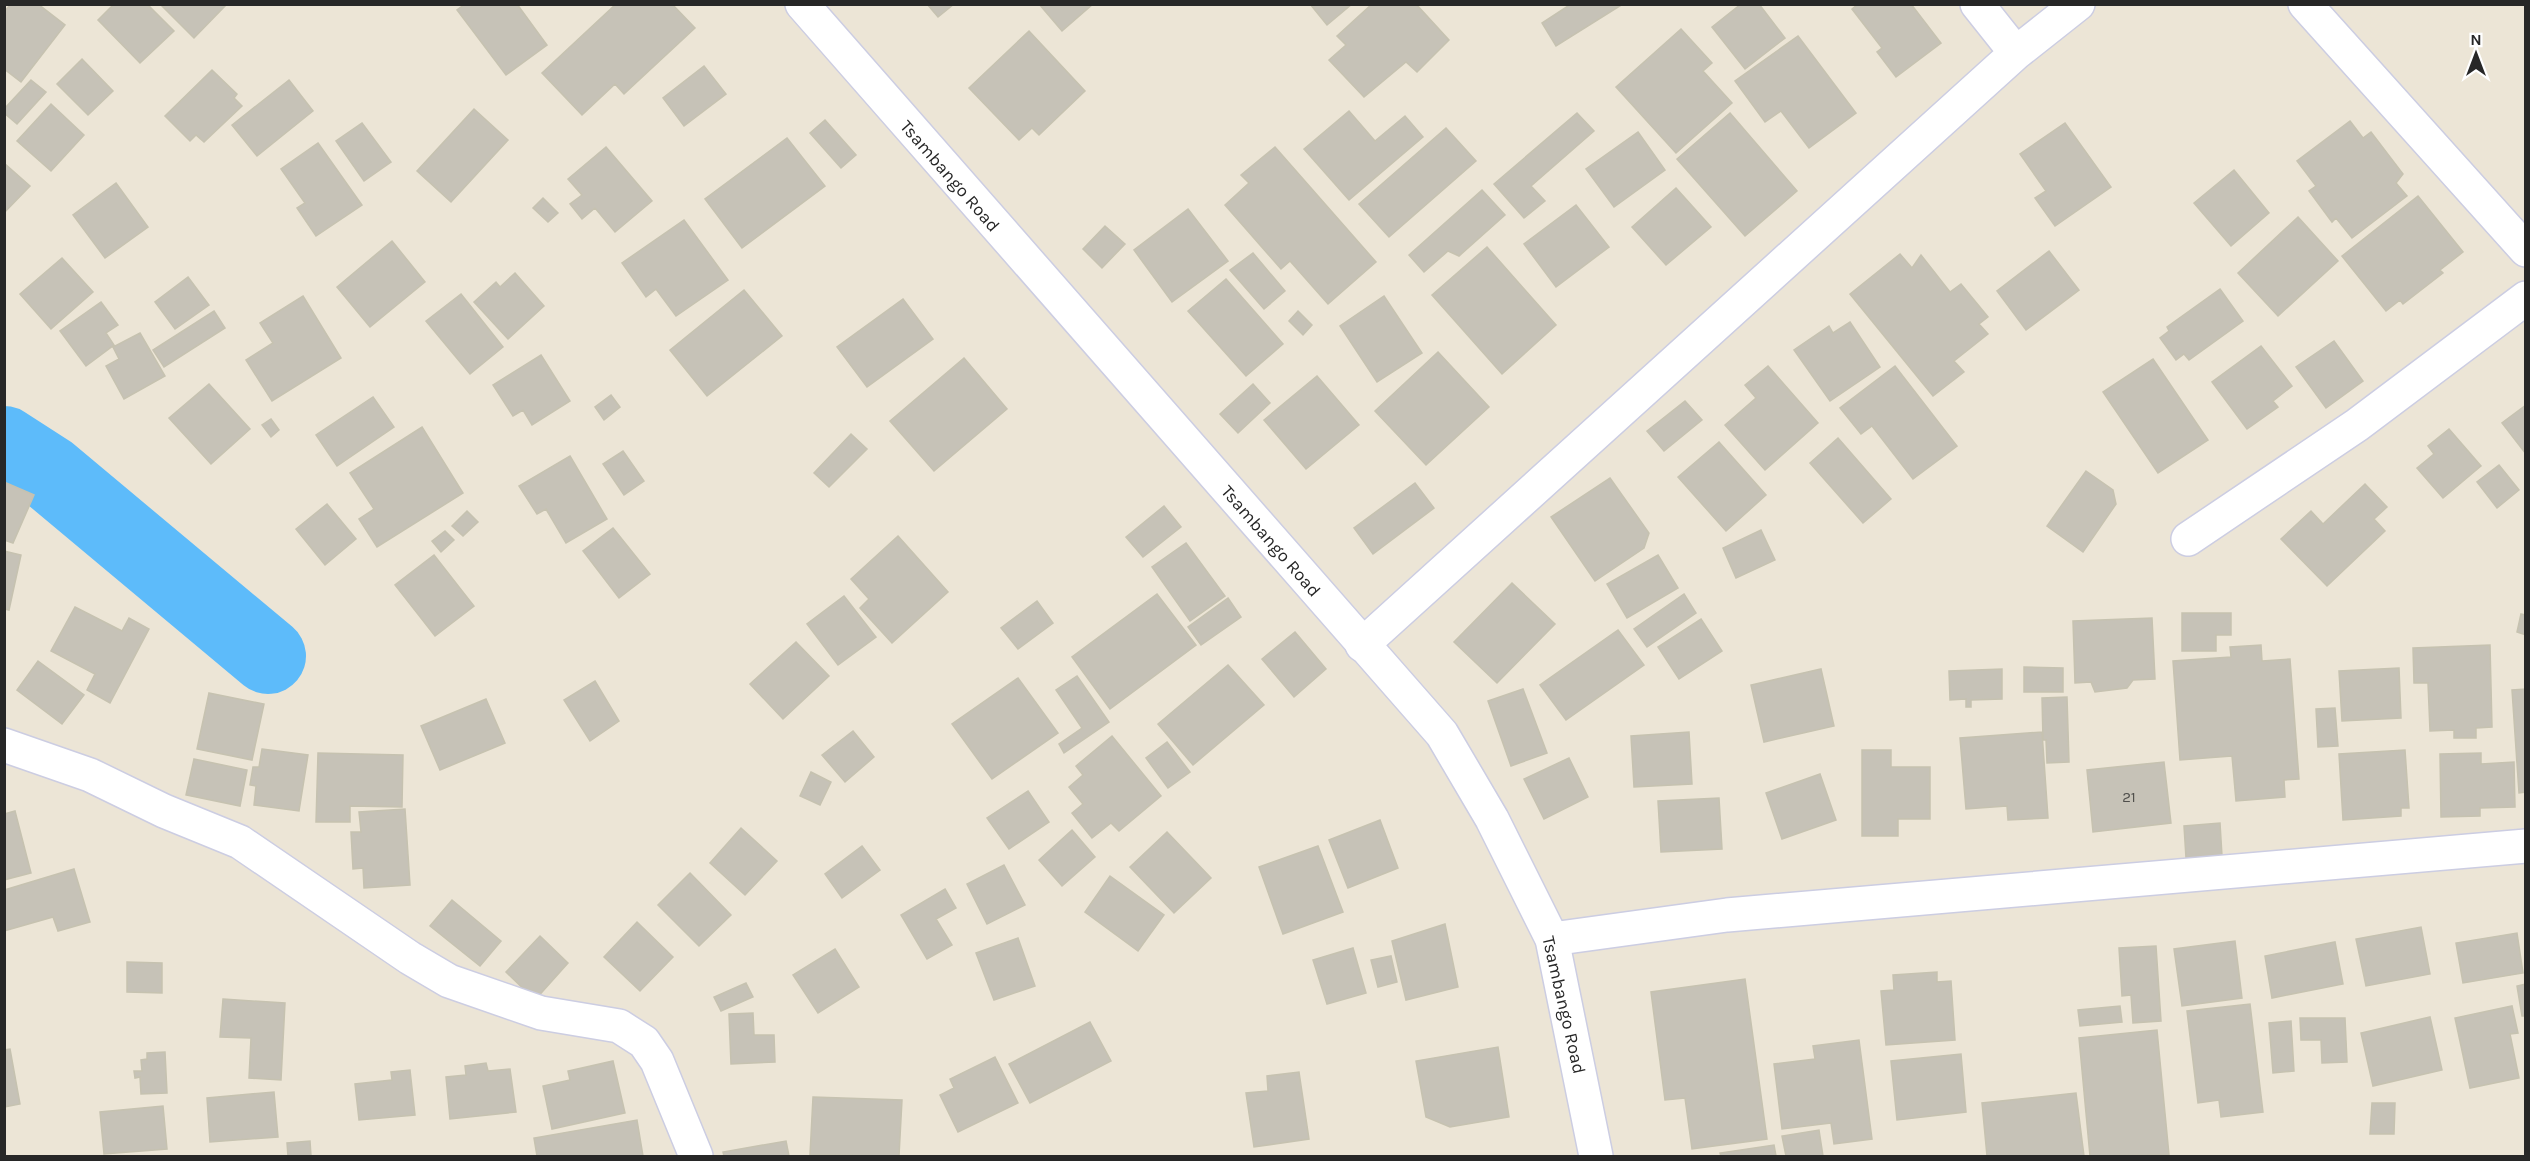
<svg xmlns="http://www.w3.org/2000/svg" width="2530" height="1161" viewBox="0 0 2530 1161" font-family="Karla,sans-serif">
<rect width="100%" height="100%" fill="#ece5d6"/>
<g fill="none" stroke-linecap="round" stroke-linejoin="round">
<path stroke="#5dbbfa" stroke-width="76" d="M 4,444 L 49,473 L 268,656"/>
</g>
<path fill="#c6c2b7" stroke="#c6c2b0" stroke-width="1.5" d="M 11,4 L 38,4 L 65,25 L 21,82 L 4,69 L 4,12 Z
M 114,4 L 147,4 L 174,31 L 140,63 L 98,20 Z
M 160,4 L 227,4 L 194,38 Z
M 465,4 L 517,4 L 547,45 L 506,75 L 457,10 Z
M 616,4 L 672,4 L 695,28 L 624,94 L 615,84 L 582,115 L 542,73 Z
M 927,4 L 954,4 L 938,17 Z
M 1039,4 L 1093,4 L 1062,31 Z
M 1310,4 L 1352,4 L 1327,25 Z
M 1372,4 L 1416,4 L 1449,40 L 1417,72 L 1406,62 L 1364,97 L 1329,60 L 1346,45 L 1337,36 Z
M 1571,4 L 1623,4 L 1556,46 L 1542,23 Z
M 1741,4 L 1759,4 L 1785,38 L 1745,69 L 1712,27 Z
M 1858,4 L 1911,4 L 1941,43 L 1896,77 L 1877,52 L 1882,48 L 1852,9 Z
M 1681,29 L 1712,63 L 1703,71 L 1732,103 L 1676,153 L 1616,87 Z
M 1029,31 L 1085,91 L 1039,135 L 1032,128 L 1019,140 L 969,88 Z
M 1798,36 L 1856,113 L 1809,148 L 1781,111 L 1765,122 L 1735,81 Z
M 82,59 L 113,91 L 88,115 L 57,84 Z
M 704,66 L 726,94 L 684,126 L 663,98 Z
M 212,70 L 237,94 L 234,98 L 242,106 L 204,142 L 196,135 L 190,141 L 165,116 Z
M 31,80 L 46,92 L 17,124 L 4,113 L 4,109 Z
M 289,80 L 313,111 L 257,156 L 232,125 Z
M 51,104 L 84,135 L 51,171 L 17,141 Z
M 474,109 L 508,140 L 451,202 L 417,171 Z
M 1349,111 L 1375,141 L 1405,116 L 1423,137 L 1349,200 L 1304,149 Z
M 1577,113 L 1594,131 L 1531,186 L 1545,201 L 1524,218 L 1494,184 Z
M 1730,113 L 1797,191 L 1745,236 L 1677,159 Z
M 825,120 L 856,155 L 841,168 L 810,133 Z
M 2350,121 L 2363,138 L 2371,132 L 2403,174 L 2396,183 L 2407,196 L 2352,238 L 2336,218 L 2332,222 L 2309,191 L 2316,186 L 2297,161 Z
M 362,123 L 391,162 L 364,181 L 336,141 Z
M 2065,123 L 2111,187 L 2055,226 L 2035,198 L 2046,191 L 2020,154 Z
M 1446,128 L 1476,161 L 1389,237 L 1359,204 Z
M 1638,132 L 1665,170 L 1614,207 L 1586,169 Z
M 787,138 L 825,186 L 742,248 L 705,199 Z
M 318,143 L 362,205 L 316,236 L 297,208 L 305,203 L 281,169 Z
M 606,147 L 652,201 L 615,232 L 595,208 L 582,219 L 570,204 L 582,195 L 568,179 Z
M 1275,147 L 1376,262 L 1328,304 L 1290,261 L 1281,269 L 1225,205 L 1249,183 L 1241,175 Z
M 4,163 L 30,186 L 4,213 Z
M 2234,170 L 2269,213 L 2231,246 L 2194,203 Z
M 116,183 L 148,227 L 105,258 L 73,215 Z
M 1676,188 L 1711,227 L 1666,265 L 1632,227 Z
M 1482,190 L 1505,215 L 1459,256 L 1448,251 L 1424,272 L 1409,255 Z
M 2418,196 L 2463,252 L 2440,270 L 2443,273 L 2403,304 L 2400,300 L 2386,311 L 2342,256 Z
M 543,198 L 558,213 L 548,222 L 533,208 Z
M 1576,205 L 1609,247 L 1556,287 L 1524,244 Z
M 1188,209 L 1228,261 L 1172,302 L 1134,250 Z
M 2298,217 L 2338,261 L 2278,316 L 2238,273 Z
M 684,220 L 728,280 L 676,316 L 656,289 L 646,297 L 622,263 Z
M 1105,226 L 1125,244 L 1102,268 L 1083,249 Z
M 392,241 L 425,282 L 370,327 L 337,287 Z
M 1487,247 L 1556,325 L 1502,374 L 1432,295 Z
M 2049,251 L 2079,290 L 2026,330 L 1997,291 Z
M 1253,253 L 1285,291 L 1264,309 L 1230,270 Z
M 1900,254 L 1912,268 L 1921,255 L 1950,292 L 1961,284 L 1988,317 L 1979,324 L 1988,334 L 1954,361 L 1964,372 L 1933,396 L 1850,294 Z
M 62,258 L 93,292 L 51,329 L 20,294 Z
M 515,273 L 544,306 L 508,339 L 474,302 L 496,282 L 500,287 Z
M 188,277 L 209,305 L 175,329 L 155,302 Z
M 1226,279 L 1283,344 L 1246,376 L 1188,311 Z
M 2220,289 L 2243,321 L 2189,360 L 2184,354 L 2176,360 L 2160,338 L 2169,331 L 2167,327 Z
M 744,290 L 782,336 L 707,396 L 670,350 Z
M 461,294 L 503,347 L 470,374 L 426,321 Z
M 303,296 L 341,358 L 272,401 L 246,360 L 273,343 L 260,323 Z
M 1384,296 L 1422,353 L 1377,382 L 1340,326 Z
M 903,299 L 933,339 L 867,387 L 837,347 Z
M 101,302 L 118,325 L 106,333 L 114,345 L 86,366 L 60,331 Z
M 214,311 L 225,328 L 164,367 L 153,350 Z
M 1298,311 L 1312,325 L 1303,335 L 1289,321 Z
M 1850,322 L 1880,367 L 1830,401 L 1794,350 L 1829,326 L 1833,333 Z
M 140,333 L 165,376 L 124,399 L 106,366 L 119,359 L 113,347 Z
M 2334,341 L 2363,381 L 2326,408 L 2296,367 Z
M 2261,346 L 2292,386 L 2273,401 L 2278,407 L 2247,429 L 2212,382 Z
M 1438,352 L 1489,407 L 1426,465 L 1375,411 Z
M 541,355 L 570,401 L 532,425 L 523,410 L 513,416 L 493,385 Z
M 964,358 L 1007,409 L 934,471 L 890,421 Z
M 2153,359 L 2208,440 L 2158,473 L 2103,392 Z
M 1768,366 L 1818,423 L 1765,470 L 1725,425 L 1756,398 L 1745,385 Z
M 1895,366 L 1957,446 L 1913,479 L 1872,426 L 1861,434 L 1840,408 Z
M 1317,376 L 1359,425 L 1306,469 L 1264,420 Z
M 209,384 L 250,429 L 211,464 L 169,418 Z
M 1253,384 L 1270,403 L 1238,433 L 1220,414 Z
M 611,395 L 620,407 L 604,420 L 595,407 Z
M 373,397 L 394,427 L 337,466 L 316,435 Z
M 1685,401 L 1702,420 L 1664,451 L 1647,431 Z
M 2526,405 L 2526,454 L 2502,423 Z
M 271,419 L 279,430 L 271,437 L 262,425 Z
M 422,427 L 463,493 L 377,547 L 359,519 L 374,509 L 350,473 Z
M 2449,429 L 2481,466 L 2443,498 L 2417,468 L 2434,454 L 2428,446 Z
M 851,434 L 867,449 L 829,487 L 814,473 Z
M 1838,438 L 1891,499 L 1863,523 L 1810,463 Z
M 1719,442 L 1766,495 L 1726,531 L 1678,477 Z
M 623,451 L 644,481 L 624,495 L 603,464 Z
M 570,456 L 607,519 L 566,543 L 546,509 L 537,514 L 519,486 Z
M 2499,465 L 2519,490 L 2497,508 L 2477,482 Z
M 2086,471 L 2113,490 L 2116,504 L 2083,552 L 2047,526 Z
M 1610,478 L 1649,533 L 1644,548 L 1595,581 L 1551,517 Z
M 4,482 L 34,495 L 13,543 L 4,540 Z
M 1415,483 L 1434,508 L 1373,554 L 1354,528 Z
M 2365,484 L 2387,507 L 2374,519 L 2385,531 L 2327,586 L 2281,539 L 2311,511 L 2323,524 Z
M 327,504 L 356,539 L 325,565 L 296,529 Z
M 1164,506 L 1181,527 L 1143,557 L 1126,537 Z
M 467,511 L 478,522 L 463,536 L 452,526 Z
M 613,528 L 650,574 L 619,598 L 583,551 Z
M 1761,530 L 1775,560 L 1736,578 L 1723,548 Z
M 445,531 L 454,540 L 441,552 L 432,541 Z
M 898,536 L 948,592 L 892,643 L 860,608 L 869,599 L 851,579 Z
M 1186,543 L 1225,596 L 1190,621 L 1152,567 Z
M 4,551 L 21,555 L 9,610 L 4,609 Z
M 434,555 L 474,606 L 435,636 L 395,585 Z
M 1658,555 L 1678,588 L 1627,618 L 1607,584 Z
M 1512,583 L 1555,624 L 1497,683 L 1454,642 Z
M 1157,594 L 1196,645 L 1110,709 L 1072,657 Z
M 1684,594 L 1696,613 L 1647,647 L 1634,629 Z
M 844,596 L 876,637 L 838,665 L 807,624 Z
M 1228,598 L 1241,617 L 1201,645 L 1188,627 Z
M 1037,601 L 1053,623 L 1018,649 L 1001,628 Z
M 75,607 L 122,631 L 129,618 L 149,629 L 110,703 L 87,690 L 95,674 L 51,651 Z
M 2182,613 L 2231,613 L 2231,635 L 2216,635 L 2216,651 L 2182,651 Z
M 2521,614 L 2526,615 L 2526,635 L 2517,632 Z
M 2152,618 L 2155,679 L 2133,680 L 2127,688 L 2095,692 L 2091,682 L 2075,683 L 2073,621 Z
M 1701,619 L 1722,651 L 1679,679 L 1658,647 Z
M 1618,630 L 1644,665 L 1566,720 L 1540,685 Z
M 1295,632 L 1326,669 L 1294,697 L 1262,659 Z
M 796,642 L 829,676 L 783,719 L 750,684 Z
M 2261,645 L 2262,661 L 2290,659 L 2299,779 L 2284,780 L 2285,797 L 2236,801 L 2232,756 L 2180,760 L 2173,661 L 2231,657 L 2230,647 Z
M 2490,645 L 2492,727 L 2476,728 L 2476,738 L 2454,738 L 2454,730 L 2430,731 L 2428,683 L 2414,683 L 2413,648 Z
M 38,661 L 84,695 L 62,724 L 17,690 Z
M 1228,665 L 1264,705 L 1193,765 L 1158,724 Z
M 2024,667 L 2063,668 L 2063,692 L 2024,692 Z
M 2399,668 L 2401,718 L 2342,721 L 2339,671 Z
M 1821,669 L 1834,726 L 1764,742 L 1751,685 Z
M 2002,669 L 2002,699 L 1971,700 L 1971,707 L 1966,707 L 1966,699 L 1950,700 L 1949,671 Z
M 1077,676 L 1109,722 L 1064,753 L 1059,744 L 1082,728 L 1056,690 Z
M 1018,678 L 1058,733 L 992,779 L 952,724 Z
M 595,681 L 619,721 L 590,741 L 564,700 Z
M 1523,689 L 1547,753 L 1511,766 L 1488,701 Z
M 2526,689 L 2526,792 L 2519,793 L 2512,690 Z
M 209,693 L 264,704 L 252,760 L 197,749 Z
M 2067,697 L 2069,762 L 2047,763 L 2046,740 L 2043,740 L 2042,698 Z
M 486,699 L 505,743 L 440,770 L 421,726 Z
M 2335,708 L 2338,746 L 2318,747 L 2316,709 Z
M 853,731 L 874,757 L 845,782 L 822,755 Z
M 1689,732 L 1692,784 L 1634,787 L 1631,736 Z
M 2042,732 L 2048,818 L 2008,820 L 2007,806 L 1966,809 L 1960,738 Z
M 1112,736 L 1161,796 L 1119,831 L 1111,823 L 1092,838 L 1072,813 L 1083,804 L 1069,787 L 1083,775 L 1076,766 Z
M 1167,742 L 1190,772 L 1168,788 L 1146,758 Z
M 262,749 L 308,755 L 299,811 L 254,805 L 256,786 L 250,785 L 253,767 L 259,767 Z
M 1862,750 L 1891,750 L 1891,767 L 1930,767 L 1930,819 L 1898,819 L 1898,836 L 1862,836 Z
M 2405,750 L 2409,808 L 2401,808 L 2401,816 L 2343,820 L 2339,754 Z
M 318,753 L 403,755 L 402,807 L 350,806 L 350,822 L 316,822 Z
M 2481,753 L 2481,764 L 2514,762 L 2515,807 L 2480,808 L 2480,816 L 2441,817 L 2440,754 Z
M 1569,758 L 1588,797 L 1544,819 L 1524,779 Z
M 194,759 L 247,770 L 240,806 L 186,795 Z
M 2164,762 L 2171,823 L 2093,832 L 2087,770 Z
M 811,772 L 831,782 L 820,805 L 800,796 Z
M 1820,774 L 1836,820 L 1782,839 L 1766,793 Z
M 1028,791 L 1049,822 L 1009,849 L 987,818 Z
M 1719,798 L 1722,849 L 1661,852 L 1658,801 Z
M 405,809 L 410,885 L 364,888 L 363,868 L 353,869 L 351,832 L 361,832 L 359,812 Z
M 15,811 L 31,873 L 4,880 L 4,814 Z
M 1380,820 L 1398,868 L 1348,888 L 1329,840 Z
M 2220,823 L 2222,856 L 2186,858 L 2184,826 Z
M 741,828 L 777,861 L 745,895 L 710,863 Z
M 1072,830 L 1095,857 L 1062,886 L 1039,860 Z
M 1167,832 L 1211,878 L 1174,913 L 1130,867 Z
M 862,846 L 880,870 L 842,898 L 825,874 Z
M 1318,846 L 1343,912 L 1283,934 L 1259,867 Z
M 1004,865 L 1025,905 L 987,924 L 967,884 Z
M 74,869 L 90,922 L 58,931 L 53,917 L 4,931 L 4,890 Z
M 690,873 L 731,915 L 699,946 L 658,905 Z
M 1110,876 L 1164,915 L 1138,951 L 1085,912 Z
M 945,889 L 956,908 L 936,919 L 952,945 L 927,959 L 901,915 Z
M 452,900 L 501,941 L 480,966 L 430,926 Z
M 637,922 L 673,957 L 640,991 L 604,957 Z
M 1445,924 L 1458,987 L 1406,1000 L 1392,941 Z
M 2421,927 L 2430,974 L 2366,986 L 2356,939 Z
M 2517,933 L 2523,973 L 2463,983 L 2456,943 Z
M 540,936 L 568,963 L 535,1000 L 506,972 Z
M 1018,938 L 1035,986 L 994,1000 L 976,953 Z
M 2235,941 L 2242,998 L 2182,1006 L 2174,949 Z
M 2335,942 L 2343,984 L 2272,998 L 2265,956 Z
M 2156,946 L 2161,1021 L 2133,1023 L 2131,995 L 2122,996 L 2119,948 Z
M 1353,948 L 1366,993 L 1327,1004 L 1313,960 Z
M 835,949 L 859,987 L 818,1013 L 793,975 Z
M 1391,956 L 1397,982 L 1378,987 L 1371,960 Z
M 127,962 L 162,963 L 162,993 L 127,992 Z
M 1937,972 L 1937,982 L 1951,981 L 1955,1040 L 1886,1045 L 1881,991 L 1894,990 L 1893,975 Z
M 1745,979 L 1767,1139 L 1692,1149 L 1685,1098 L 1665,1100 L 1651,992 Z
M 746,983 L 753,997 L 721,1011 L 714,997 Z
M 2526,984 L 2526,1016 L 2522,1016 L 2517,986 Z
M 223,999 L 285,1003 L 281,1080 L 249,1078 L 251,1038 L 220,1037 Z
M 2250,1004 L 2263,1112 L 2221,1117 L 2219,1100 L 2198,1103 L 2187,1011 Z
M 2120,1006 L 2122,1022 L 2080,1026 L 2078,1010 Z
M 2512,1006 L 2518,1033 L 2510,1034 L 2519,1078 L 2470,1088 L 2455,1018 Z
M 753,1013 L 754,1035 L 774,1035 L 775,1062 L 731,1064 L 729,1014 Z
M 2430,1017 L 2442,1070 L 2373,1086 L 2361,1033 Z
M 2300,1018 L 2345,1018 L 2347,1062 L 2322,1063 L 2321,1040 L 2301,1040 Z
M 2291,1021 L 2294,1071 L 2273,1073 L 2269,1023 Z
M 1090,1022 L 1111,1061 L 1030,1103 L 1009,1064 Z
M 2157,1030 L 2169,1155 L 2090,1156 L 2079,1038 Z
M 1859,1040 L 1872,1139 L 1834,1144 L 1831,1123 L 1782,1129 L 1774,1064 L 1815,1059 L 1813,1046 Z
M 1498,1047 L 1509,1117 L 1450,1127 L 1426,1117 L 1416,1061 Z
M 10,1049 L 20,1104 L 4,1107 L 4,1050 Z
M 165,1052 L 167,1093 L 141,1094 L 140,1077 L 135,1078 L 134,1071 L 142,1071 L 141,1060 L 147,1059 L 147,1053 Z
M 1961,1054 L 1966,1112 L 1897,1120 L 1891,1061 Z
M 995,1057 L 1018,1103 L 958,1132 L 940,1095 L 954,1088 L 950,1079 Z
M 613,1061 L 625,1113 L 552,1129 L 543,1086 L 570,1080 L 568,1071 Z
M 486,1063 L 488,1071 L 510,1069 L 516,1112 L 450,1119 L 446,1077 L 466,1075 L 465,1066 Z
M 410,1070 L 415,1115 L 359,1120 L 355,1084 L 392,1080 L 391,1072 Z
M 1299,1072 L 1309,1139 L 1254,1147 L 1246,1093 L 1268,1091 L 1267,1076 Z
M 274,1092 L 278,1137 L 210,1142 L 207,1098 Z
M 2076,1093 L 2084,1156 L 1987,1156 L 1982,1103 Z
M 813,1097 L 902,1100 L 899,1156 L 810,1155 Z
M 2372,1103 L 2395,1103 L 2394,1134 L 2370,1134 Z
M 163,1106 L 167,1149 L 104,1154 L 100,1112 Z
M 637,1120 L 643,1156 L 537,1156 L 534,1138 Z
M 1819,1130 L 1823,1156 L 1786,1156 L 1782,1136 Z
M 310,1141 L 311,1156 L 288,1156 L 287,1143 Z
M 786,1141 L 789,1156 L 724,1156 L 723,1152 Z
M 1774,1145 L 1776,1156 L 1721,1156 L 1720,1153 Z"/>
<g fill="none" stroke-linecap="round" stroke-linejoin="round">
<g stroke="#cccde2" stroke-width="36">
<path id="minor" d="M 1977,4 L 2016,53
M 2305,4 L 2526,250
M 2188,539 L 2357,425 L 2526,298
M 1362,645 L 2016,53 L 2078,4
M 4,745 L 90,775 L 164,811 L 240,842 L 410,958 L 449,981 L 541,1013 L 619,1026 L 644,1042 L 657,1061 L 696,1156
M 1552,939 L 1727,915 L 2526,846"/>
</g>
<g stroke="#cccde2" stroke-width="36">
<path id="tertiary" d="M 802,4 L 1442,734 L 1492,819 L 1552,939 L 1596,1156"/>
</g>
<use href="#minor" stroke="#fff" stroke-width="33"/>
<use href="#tertiary" stroke="#fff" stroke-width="33"/>
</g>
<g text-anchor="middle" stroke-width="6" stroke-linejoin="round" paint-order="stroke">
<g font-size="15" fill="#4f4e4b">
<text x="2129" y="802">21</text>
</g>
<g font-size="18" fill="#272727" stroke="#fff">
<text transform="translate(950 176) rotate(49)" y="6">Tsambango Road</text>
<text transform="translate(1271 541) rotate(49)" y="6">Tsambango Road</text>
<text transform="translate(1564 1005) rotate(77)" y="6">Tsambango Road</text>
</g>
</g>
<rect width="2530" height="1161" fill="none" stroke="#272727" stroke-width="12"/>
<g transform="translate(2476 54)" stroke="#ffffff" stroke-width="4.5" paint-order="stroke">
<path d="M0-4.5L10 22L0 15L-10 22Z" fill="#272727"/>
<text y="-9" font-size="16" font-weight="bold" text-anchor="middle" fill="#272727">N</text>
</g>
</svg>
